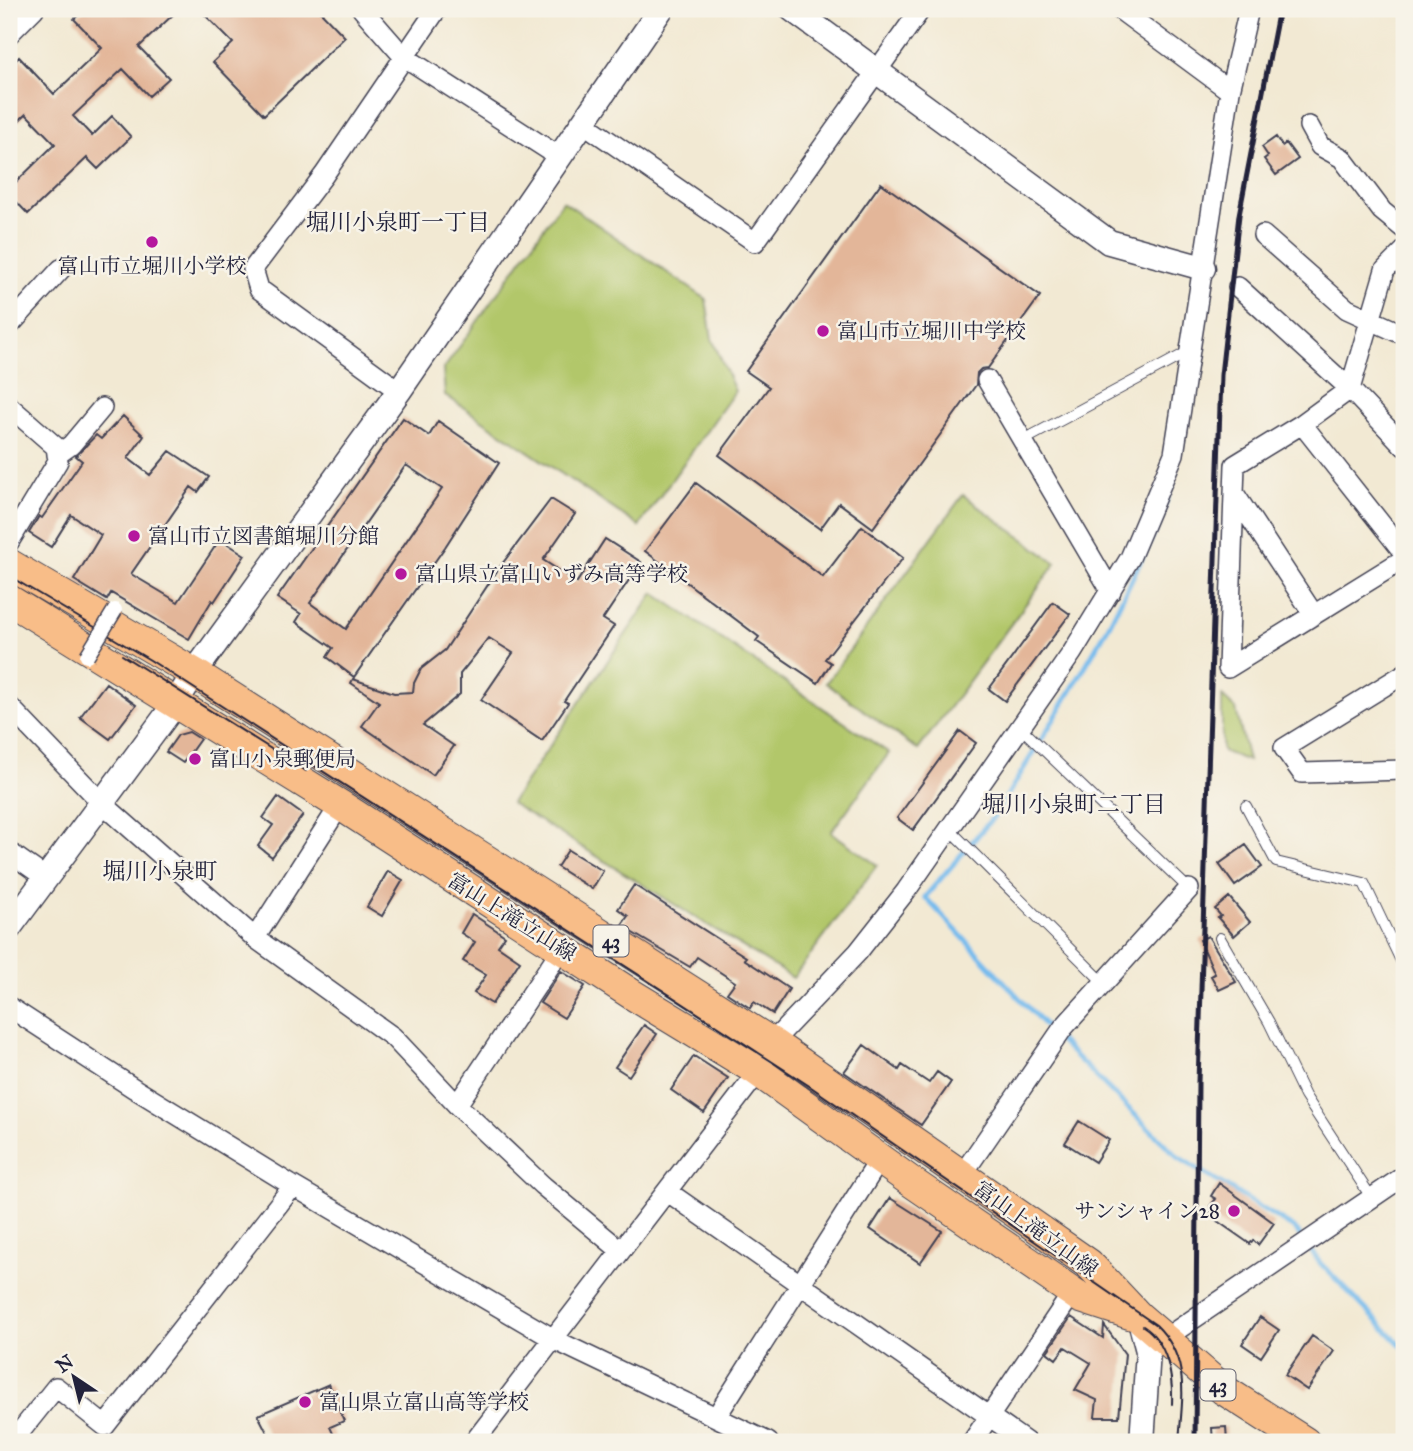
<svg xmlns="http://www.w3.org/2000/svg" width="1413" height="1451" viewBox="0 0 1413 1451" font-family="'IM FELL Great Primer','Noto Serif JP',serif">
<rect width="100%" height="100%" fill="#f7f3e8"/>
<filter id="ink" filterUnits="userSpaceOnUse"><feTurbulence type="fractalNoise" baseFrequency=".0143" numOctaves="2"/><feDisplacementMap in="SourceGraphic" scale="14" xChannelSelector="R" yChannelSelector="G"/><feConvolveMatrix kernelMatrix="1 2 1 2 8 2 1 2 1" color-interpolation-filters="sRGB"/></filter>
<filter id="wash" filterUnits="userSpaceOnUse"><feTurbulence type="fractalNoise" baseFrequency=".00686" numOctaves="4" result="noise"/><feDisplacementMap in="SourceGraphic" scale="28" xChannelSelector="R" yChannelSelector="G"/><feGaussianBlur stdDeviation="1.57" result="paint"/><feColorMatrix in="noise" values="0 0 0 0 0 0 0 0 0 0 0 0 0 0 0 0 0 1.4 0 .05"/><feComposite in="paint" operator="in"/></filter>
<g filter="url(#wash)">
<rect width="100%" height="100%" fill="#f2e9d3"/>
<path fill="#b2c76b" stroke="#6a7453" stroke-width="2" d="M 563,201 L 706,299 L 712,339 L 735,391 L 639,526 L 445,395 L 443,370 Z
M 963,495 L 1056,563 L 918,750 L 826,683 Z
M 654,593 L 889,753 L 831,832 L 877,865 L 793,978 L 511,803 Z
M 1222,696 L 1236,709 L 1248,761 L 1222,751 Z"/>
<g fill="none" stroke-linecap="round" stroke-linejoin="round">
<path stroke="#76bbed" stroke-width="5" d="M 1052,1033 L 925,897 L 996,814 L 1065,701 L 1107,629 L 1159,524 L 1171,486
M 1059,1040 L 1178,1157 L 1294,1228 L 1302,1239
M 1308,1247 L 1321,1264 L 1404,1348"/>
</g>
<g id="blocks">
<path fill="#e3b699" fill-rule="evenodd" d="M 85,9 L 179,9 L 139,47 L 169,78 L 149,96 L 123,69 L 73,116 L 92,136 L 112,116 L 131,137 L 98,169 L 87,158 L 28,214 L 9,194 L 9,189 L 55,144 L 26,114 L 9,130 L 9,67 L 19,57 L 54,94 L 102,48 L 74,19 Z
M 199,9 L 252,9 L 258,15 L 265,9 L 318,9 L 345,37 L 264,115 L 213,62 L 233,43 Z
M 1276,137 L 1282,146 L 1286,143 L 1298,159 L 1276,175 L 1264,159 L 1268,156 L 1262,147 Z
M 881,183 L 1040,296 L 988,368 L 981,369 L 977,373 L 976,385 L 873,528 L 839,503 L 820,529 L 719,455 L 769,387 L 746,371 Z
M 123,416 L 144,436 L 128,458 L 150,475 L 170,451 L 209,477 L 198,492 L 191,487 L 131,574 L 178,602 L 220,539 L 245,555 L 214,602 L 212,600 L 189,639 L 111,593 L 107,600 L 74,580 L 101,535 L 71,515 L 51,547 L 29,533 L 39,516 L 42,518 L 82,461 L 76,456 L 96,435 L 101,439 Z
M 403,418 L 429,436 L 438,421 L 499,463 L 445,547 L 354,677 L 327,657 L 333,648 L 296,622 L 301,614 L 277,598 ZM 406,465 L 442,489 L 346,629 L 310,603 Z
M 696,483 L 823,577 L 862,526 L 903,558 L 825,659 L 831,663 L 818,683 L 756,641 L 759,637 L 645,551 Z
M 551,499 L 575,514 L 543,560 L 577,582 L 605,539 L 641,562 L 603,619 L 614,626 L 564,701 L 568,703 L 542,741 L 481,700 L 513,653 L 489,638 L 460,674 L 460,694 L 423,725 L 454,746 L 433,775 L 362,726 L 379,702 L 351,683 L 353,679 L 394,693 L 413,692 L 414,683 L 421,669 L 445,650 L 499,568 Z
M 1053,602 L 1070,614 L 1005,701 L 989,689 Z
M 106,683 L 136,705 L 110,739 L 80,717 Z
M 960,731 L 976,743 L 913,830 L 897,818 Z
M 189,732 L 200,739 L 183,763 L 166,752 L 178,735 Z
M 278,797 L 303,815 L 272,857 L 258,846 L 273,825 L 263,818 Z
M 1246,845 L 1262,867 L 1235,886 L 1219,864 Z
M 568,850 L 603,871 L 592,889 L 557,867 Z
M 388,871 L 403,880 L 382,916 L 367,907 Z
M 634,885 L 746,957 L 744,959 L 789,989 L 773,1014 L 754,1002 L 750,1008 L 727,993 L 735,982 L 697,957 L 690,967 L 621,926 L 628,916 L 618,909 Z
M 1229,897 L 1250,922 L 1234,936 L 1218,918 L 1221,916 L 1215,909 Z
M 472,914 L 505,936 L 498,946 L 520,961 L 492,1004 L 474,993 L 486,975 L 463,961 L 475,942 L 461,933 Z
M 1208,936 L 1236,982 L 1219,990 L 1211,976 L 1215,974 L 1200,940 Z
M 561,971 L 585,986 L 564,1018 L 540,1003 Z
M 644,1025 L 657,1034 L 629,1076 L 615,1067 Z
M 864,1045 L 899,1070 L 902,1065 L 929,1083 L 937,1072 L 951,1082 L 921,1125 L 844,1072 Z
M 694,1056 L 728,1078 L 704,1113 L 671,1090 Z
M 1079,1121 L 1109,1140 L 1095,1162 L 1065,1143 Z
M 1219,1183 L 1274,1223 L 1258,1245 L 1253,1240 L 1250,1244 L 1210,1216 L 1210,1206 L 1216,1199 L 1211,1196 Z
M 890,1198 L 942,1231 L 920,1263 L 870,1229 Z
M 1071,1317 L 1103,1338 L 1104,1325 L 1125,1354 L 1119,1417 L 1095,1417 L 1097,1400 L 1075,1390 L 1091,1363 L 1065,1347 L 1056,1359 L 1047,1352 Z
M 1260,1317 L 1279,1330 L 1261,1357 L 1242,1344 Z
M 1312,1336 L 1334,1351 L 1307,1390 L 1285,1375 Z
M 329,1384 L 344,1421 L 330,1427 L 337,1442 L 272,1442 L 258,1415 Z
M 1226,1427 L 1227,1442 L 1213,1442 L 1212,1428 Z"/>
</g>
</g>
<g filter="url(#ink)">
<use href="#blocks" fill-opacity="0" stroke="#414052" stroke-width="2"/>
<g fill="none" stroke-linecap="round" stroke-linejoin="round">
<g stroke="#414052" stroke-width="12">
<path id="service" d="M 1022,441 L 1188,352
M 1020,727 L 1189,889
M 1246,806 L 1276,862 L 1364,883 L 1404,967
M 950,830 L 1104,983
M 1220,938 L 1269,1022 L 1305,1096 L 1371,1197"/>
</g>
<g stroke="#414052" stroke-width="22">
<path id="minor" d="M 362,9 L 403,56 L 558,156
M 1119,9 L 1230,91
M 9,34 L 34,9
M 583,123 L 755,242 L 921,9
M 1309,126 L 1320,146 L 1342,158 L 1382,211 L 1404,229
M 1263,235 L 1347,309 L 1404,335
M 1238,287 L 1350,389 L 1404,446
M 9,326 L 61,269
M 987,380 L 1111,591
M 399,391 L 259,289 L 253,269 L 324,175 L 437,9
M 9,406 L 56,447 L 58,461 L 9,542
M 1302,424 L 1404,553
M 57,455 L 71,445 L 102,408
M 1234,493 L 1314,615
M 1228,668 L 1235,465 L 1302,424 L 1350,389 L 1385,270 L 1404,251
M 1228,668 L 1404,559
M 1404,674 L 1284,748 L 1302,773 L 1404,770
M 9,706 L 102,803 L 255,938 L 393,1037 L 457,1105 L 542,1185 L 620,1250
M 9,852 L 46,878
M 255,938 L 340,805
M 9,1007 L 135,1089 L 293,1186 L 559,1342 L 768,1442
M 457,1105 L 562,948
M 962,1175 L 1063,1028 L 1189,889
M 668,1192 L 1026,1442
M 1164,1339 L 1404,1176
M 716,1417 L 880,1159
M 12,1442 L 56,1387 L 105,1426 L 293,1186
M 474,1442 L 749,1084 L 779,1035 L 858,952 L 906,891 L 1072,653 L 1130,558 L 1174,454 L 1230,91 L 1249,9
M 972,1442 L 1073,1292"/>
</g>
<g stroke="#414052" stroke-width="27">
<path id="tertiary" d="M 792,9 L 1109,242 L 1203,268
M 9,928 L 175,704 L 194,673 L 399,391 L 661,9
M 1139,1317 L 1148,1351 L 1142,1442"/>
</g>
<g stroke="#414052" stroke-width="32">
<path id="primary" d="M 9,564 L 194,673 L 772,1043 L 1089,1264 L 1139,1317 L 1081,1298 L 913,1183 L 756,1070 L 633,995 L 340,805 L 9,600
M 1139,1317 L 1224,1390 L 1305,1442"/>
</g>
<use href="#service" stroke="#fff" stroke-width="10"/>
<use href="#minor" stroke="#fff" stroke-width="19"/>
<use href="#tertiary" stroke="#fff" stroke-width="24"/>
<use href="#primary" stroke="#f8bd88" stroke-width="30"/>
<path stroke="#22223b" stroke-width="2" d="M 9,576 L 150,660 L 636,973 L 811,1087 L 1156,1325 C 1191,1359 1182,1398 1179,1442
M 122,655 L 306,771
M 1143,1326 C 1168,1342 1173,1377 1172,1404"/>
<path stroke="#22223b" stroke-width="5" d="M 1195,1442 L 1198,1082 L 1221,375 L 1239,215 L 1279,9"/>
<g stroke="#414052" stroke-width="17" stroke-linecap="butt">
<path id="pedestrian-bridge" d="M 87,656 L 115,610"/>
</g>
<use href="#pedestrian-bridge" stroke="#fff" stroke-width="14"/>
</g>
</g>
<g fill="#b5179e" stroke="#f7f3e8" stroke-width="2.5">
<circle cx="152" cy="242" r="7"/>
<circle cx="823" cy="331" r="7"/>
<circle cx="134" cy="536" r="7"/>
<circle cx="401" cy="574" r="7"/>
<circle cx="195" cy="759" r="7"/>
<circle cx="1234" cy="1211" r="7"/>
<circle cx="305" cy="1402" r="7"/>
</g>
<g text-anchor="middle" stroke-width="5" stroke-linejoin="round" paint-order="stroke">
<g fill="#f7f3e8" stroke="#62616f" stroke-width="2">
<rect x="593.5" y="925.5" width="35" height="31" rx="5"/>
<rect x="1200.5" y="1369.5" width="35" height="31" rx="5"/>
</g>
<g font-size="19" font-weight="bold" fill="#22223b">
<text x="611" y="948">43</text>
<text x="1218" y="1392">43</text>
</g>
<g font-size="21" fill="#22223b" stroke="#f7f3e8" text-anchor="start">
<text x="152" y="273" text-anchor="middle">富山市立堀川小学校</text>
<text x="837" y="338">富山市立堀川中学校</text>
<text x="148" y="543">富山市立図書館堀川分館</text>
<text x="415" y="581">富山県立富山いずみ高等学校</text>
<text x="209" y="766">富山小泉郵便局</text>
<text x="1220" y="1218" text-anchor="end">サンシャイン28</text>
<text x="319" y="1409">富山県立富山高等学校</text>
</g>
<g font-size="21" fill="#22223b" stroke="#f7f3e8">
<text transform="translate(512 917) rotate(32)" y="7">富山上滝立山線</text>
<text transform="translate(1036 1229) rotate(36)" y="7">富山上滝立山線</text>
</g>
<g font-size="23" fill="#22223b" stroke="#f7f3e8">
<text x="398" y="230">堀川小泉町一丁目</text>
<text x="1074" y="812">堀川小泉町二丁目</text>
<text x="160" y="879">堀川小泉町</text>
</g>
</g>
<rect width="1413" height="1451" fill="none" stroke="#f7f3e8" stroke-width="35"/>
<g transform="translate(74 1377) rotate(325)" stroke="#f7f3e8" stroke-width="5" paint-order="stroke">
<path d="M0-5L12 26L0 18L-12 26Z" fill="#22223b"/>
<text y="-10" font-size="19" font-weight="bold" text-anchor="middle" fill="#22223b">N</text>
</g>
</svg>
